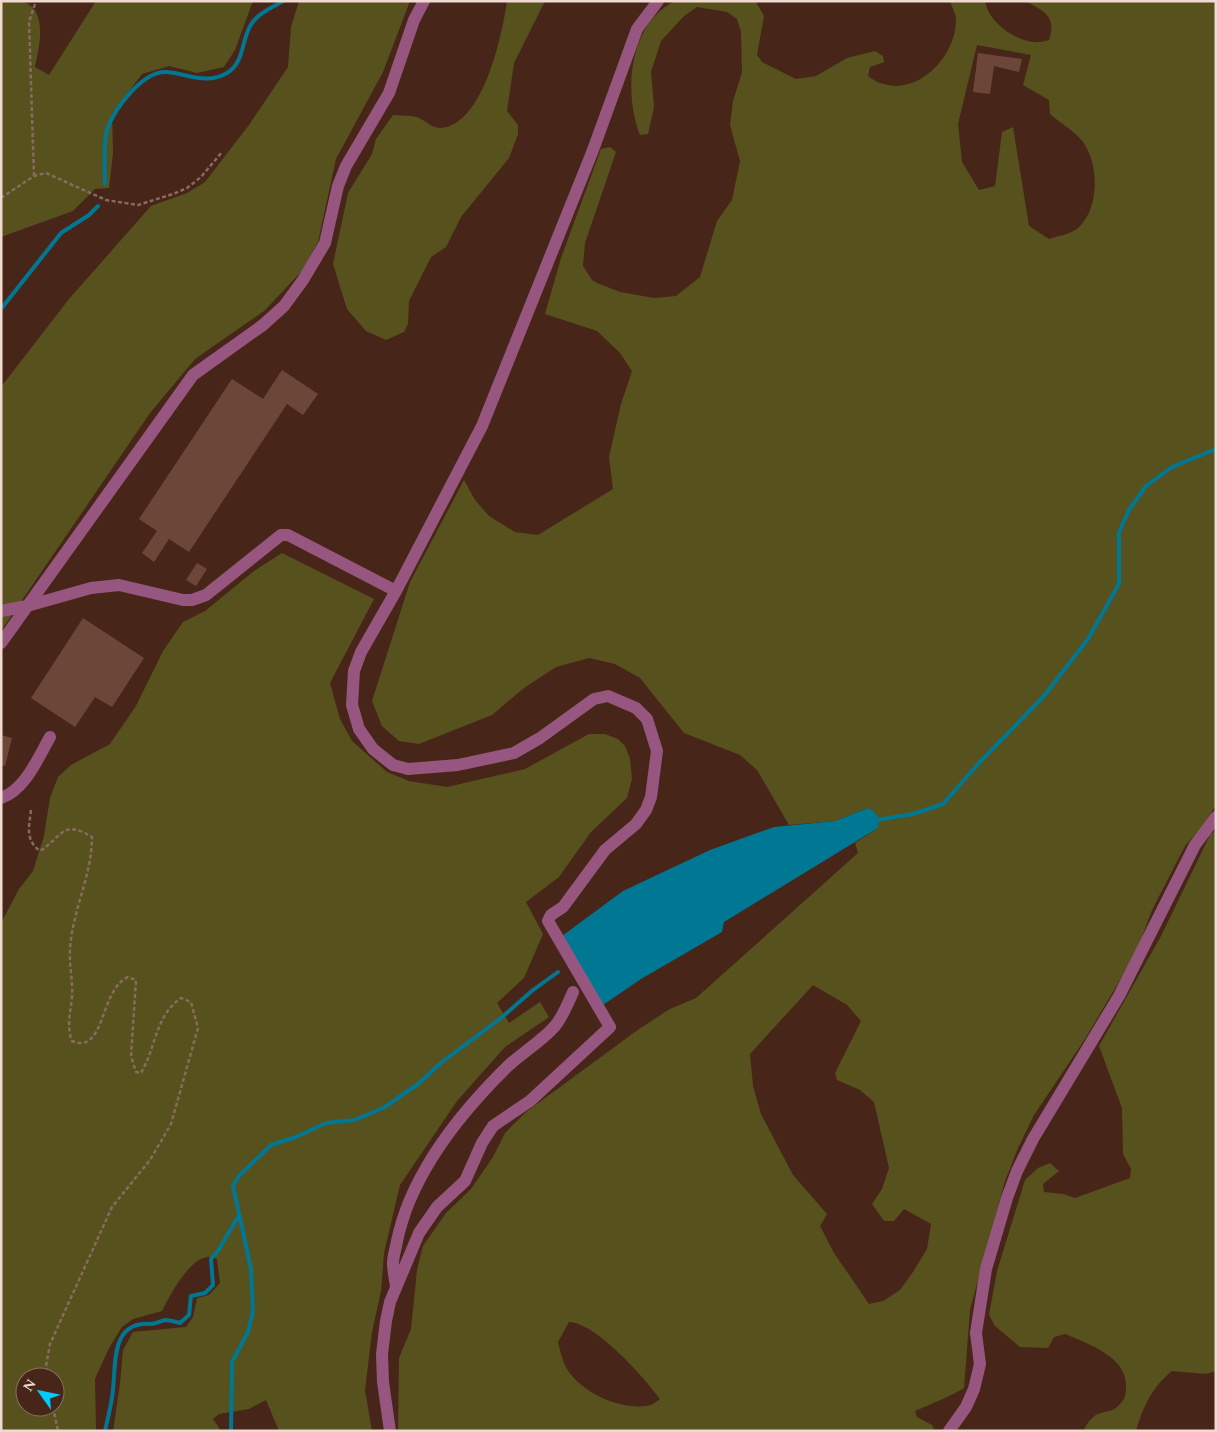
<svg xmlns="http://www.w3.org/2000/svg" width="1217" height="1432" viewBox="0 0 1217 1432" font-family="Spectral,serif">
<rect width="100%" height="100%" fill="#472619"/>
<path fill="#57511d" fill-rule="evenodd" d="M 1,1 C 7,1 16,0 22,1 C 49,10 39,47 35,67 L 49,75 L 96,1 L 253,1 L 235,50 L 224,67 L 197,73 L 169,66 L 142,74 L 112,114 L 113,153 L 109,188 L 95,189 L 73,211 L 1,237 Z
M 299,1 L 410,1 L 383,72 L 336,159 L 318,242 L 302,271 L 264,311 L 195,359 L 150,413 L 1,631 L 1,387 L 69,299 L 151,206 L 187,193 L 205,182 L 249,125 L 288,67 L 291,27 Z
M 507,1 L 545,1 L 514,63 L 507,111 L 518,125 L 518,134 L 509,158 L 461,217 L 446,247 L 431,257 L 409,301 L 408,324 L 404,332 L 386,340 L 366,331 L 347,309 L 333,264 L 348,193 L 372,154 L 376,139 L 393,115 C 400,116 409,115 416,117 C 424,119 431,128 440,128 C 483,126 502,36 507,1 Z
M 675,1 L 756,2 L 764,16 L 757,55 L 762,62 L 796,79 L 816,76 L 847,58 L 875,51 L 883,56 L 884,62 L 870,67 L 868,76 C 907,106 956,62 956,20 C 956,14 952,7 950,1 L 985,1 C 988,21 1013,40 1034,42 C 1038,43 1045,41 1049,40 C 1057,16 1044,11 1025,1 L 1216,1 L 1216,805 L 1203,826 L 1185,846 L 1152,910 L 1136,953 L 1085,1039 L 1034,1115 L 1018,1148 L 1005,1181 L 970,1310 L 964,1388 C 948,1398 932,1403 915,1411 L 917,1417 L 932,1425 L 935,1431 L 398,1431 L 399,1358 L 411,1329 L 417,1270 L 423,1246 L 446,1213 L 471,1189 L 493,1157 L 505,1133 L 526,1112 L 639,1029 L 670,1009 L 696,998 L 858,853 L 855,843 L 878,828 L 868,808 L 835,821 L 789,825 L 757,770 L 740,755 L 684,733 L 640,678 L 615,664 L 589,658 L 556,667 L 524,688 L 492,715 L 419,744 L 399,741 L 382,726 L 372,701 L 410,582 L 464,480 L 475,500 L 489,516 L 515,532 L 538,535 L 613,489 L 609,457 L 621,404 L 632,371 L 620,353 L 597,331 L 545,314 L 561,258 L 601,149 L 610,147 L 616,152 L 585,243 L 583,266 L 592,280 L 597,283 L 620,292 L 654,298 L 676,296 L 700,277 L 717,221 L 732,200 L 740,161 L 730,125 L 733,101 L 742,72 L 741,32 L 737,19 L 727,12 L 697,7 L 684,16 L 661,41 L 651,72 L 654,107 L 648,134 L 640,135 C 623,92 629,23 675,1 ZM 977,45 L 1031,55 L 1023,85 L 1049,100 L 1050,114 C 1060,123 1075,131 1083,142 C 1099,164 1100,208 1078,228 C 1072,234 1057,236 1049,239 L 1029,226 L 1013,127 L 1002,132 L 995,186 L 979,190 L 962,162 L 958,124 ZM 813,985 L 847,1005 L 861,1021 L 835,1073 L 837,1080 L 860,1090 L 874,1102 L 889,1168 L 882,1189 L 872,1204 L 884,1221 L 894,1221 L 904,1209 L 931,1224 L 927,1249 L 913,1272 L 900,1290 L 883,1301 L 869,1304 L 834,1253 L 820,1226 L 827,1214 L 793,1175 L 761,1114 L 753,1086 L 750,1054 ZM 569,1322 C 596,1323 644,1377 660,1399 C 656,1402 651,1406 646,1406 C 621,1409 590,1396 573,1377 C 564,1368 561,1354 558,1342 Z
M 282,553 L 374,599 L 330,683 L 340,719 L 352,741 L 387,772 L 409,781 L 447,787 L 525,769 L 589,734 L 605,734 L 618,739 L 625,746 L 630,759 L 632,779 L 627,798 L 591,832 L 559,877 L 526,902 L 543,934 L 524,978 L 497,1003 L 509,1023 L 540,1002 L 549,1017 L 505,1047 L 457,1101 L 400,1185 L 384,1253 L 381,1291 L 372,1332 L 365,1390 L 372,1431 L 279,1431 L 266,1400 L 249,1409 L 219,1414 L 213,1419 L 221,1431 L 113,1431 L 120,1384 L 123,1350 L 133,1332 L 186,1327 L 193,1317 L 197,1298 L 209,1295 L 220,1283 L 217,1259 C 195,1246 170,1295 162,1311 L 133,1319 L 122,1327 L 109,1348 L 95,1379 L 96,1431 L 1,1431 L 1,923 L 19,889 L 33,871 L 44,836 L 50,798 L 58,777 L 71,765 L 110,744 L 136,706 L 163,651 L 183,622 L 205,611 L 254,571 ZM 25,1377 L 55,1377 L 55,1407 L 25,1407 Z
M 1216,830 L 1216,1371 L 1206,1374 L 1172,1371 C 1152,1387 1143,1407 1136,1431 L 1083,1431 C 1097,1404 1107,1418 1119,1405 C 1125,1400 1126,1394 1126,1387 C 1128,1357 1088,1344 1065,1334 L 1054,1337 L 1048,1348 L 1020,1347 L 995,1326 L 989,1315 L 997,1271 L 1025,1180 L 1038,1168 L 1050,1163 L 1059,1171 L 1043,1184 L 1044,1192 L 1063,1194 L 1075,1198 L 1130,1178 L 1131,1169 L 1123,1154 L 1122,1108 L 1099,1046 L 1161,936 L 1210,835 Z"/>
<path fill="#007793" d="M 868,808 C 878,813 880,818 878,828 L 724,922 L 722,932 L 641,979 L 603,1005 L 562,936 L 623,891 L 710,850 L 774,827 L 835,821 Z"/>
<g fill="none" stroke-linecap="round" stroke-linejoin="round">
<path stroke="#007793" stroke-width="4" d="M 105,184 C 105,169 103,143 107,130 C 114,109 143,70 167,72 C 188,74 207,85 227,73 C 245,63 241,38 252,23 C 260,12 272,8 283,1
M 1,309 L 61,233 L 89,215 L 98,206
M 876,820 L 913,814 L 943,804 L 978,764 L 1044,696 L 1088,639 L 1119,584 L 1119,532 L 1129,510 L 1146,486 L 1172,467 L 1216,449
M 105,1431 C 108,1417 112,1403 113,1389 C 116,1362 111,1321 151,1324 C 156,1324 160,1321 165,1320 C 170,1320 176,1322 180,1323 L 189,1315 L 191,1296 L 205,1293 L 213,1285 L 211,1259 L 218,1251 L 239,1215
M 231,1431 L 232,1362 L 248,1332 L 253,1311 L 251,1269 L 233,1186 L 239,1176 L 271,1145 L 296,1137 L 326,1123 L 355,1120 L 385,1107 L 418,1084 L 442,1062 L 501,1018 L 533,990 L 558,972"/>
</g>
<path fill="#6c4739" d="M 978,53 L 1022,59 L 1019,72 L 994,66 L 990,94 L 973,92 Z
M 282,370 L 318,394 L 303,415 L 287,404 L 189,552 L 169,539 L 154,562 L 142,553 L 157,531 L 139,519 L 232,379 L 263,399 Z
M 197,563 L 207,569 L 196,586 L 186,580 Z
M 83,618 L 144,658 L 112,707 L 95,697 L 75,727 L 31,698 Z
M 1,735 L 12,738 L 5,766 L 1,765 Z"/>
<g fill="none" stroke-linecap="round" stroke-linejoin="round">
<path stroke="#886b5f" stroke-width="2.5" stroke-dasharray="4 2.5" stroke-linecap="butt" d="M 34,176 L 29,22 L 36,1
M 1,198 L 34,176 L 46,173 L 106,200 L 138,205 L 173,194 L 187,188 L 201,177 L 222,152
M 31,810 C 29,827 25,840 40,851 C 63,836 62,819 92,837 C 92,876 72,911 70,950 C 69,965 73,981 72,996 C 71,1012 66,1025 72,1041 C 106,1055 99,990 128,977 L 136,980 L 131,1056 L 136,1072 L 141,1073 C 156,1048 155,1016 181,998 L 191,1002 L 198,1028 L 171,1124 L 150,1160 L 112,1207 L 50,1344 L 46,1366 L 48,1377
M 53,1407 L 58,1431"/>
<path stroke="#97567f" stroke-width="12" d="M 1,611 L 27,606 L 91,588 L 119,585 L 183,600 L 192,600 L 206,595 L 281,535 L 288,535 L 396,591
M 1,643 L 193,375 L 263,325 L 284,306 L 303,280 L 325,243 L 338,186 L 346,166 L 389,93 L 414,20 L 424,1
M 1,798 C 25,790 38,758 50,737
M 396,1286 C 395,1279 393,1271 393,1263 C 393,1256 396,1248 397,1241 C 411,1173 460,1113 508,1066 C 523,1052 542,1041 555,1026 C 563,1016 568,1004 573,992
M 390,1431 L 383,1382 L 382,1354 L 386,1321 L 390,1302 L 419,1233 L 437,1207 L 465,1181 L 482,1143 L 493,1126 L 530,1101 L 610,1027 L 548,921 L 551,915 L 563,907 L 605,850 L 636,824 L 646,810 L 651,797 L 657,751 L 647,719 L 636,708 L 608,696 L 594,699 L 540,738 L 514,753 L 458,765 L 408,769 L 393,765 L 373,749 L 359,729 L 352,705 L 354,671 L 361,652 L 396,591 L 482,426 L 593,150 L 637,29 L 658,1
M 949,1431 L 966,1407 L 974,1389 L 980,1364 L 976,1333 L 986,1269 L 1007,1198 L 1017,1171 L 1033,1139 L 1119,996 L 1195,845 L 1216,817"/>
</g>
<rect width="1217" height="1432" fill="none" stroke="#efd9d0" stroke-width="5"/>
<g transform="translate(40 1392) rotate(303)"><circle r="24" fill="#472619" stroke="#8a6e62"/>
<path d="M0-4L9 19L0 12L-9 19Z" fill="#03cbf9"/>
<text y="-8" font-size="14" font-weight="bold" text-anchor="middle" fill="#efd9d0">N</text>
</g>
</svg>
